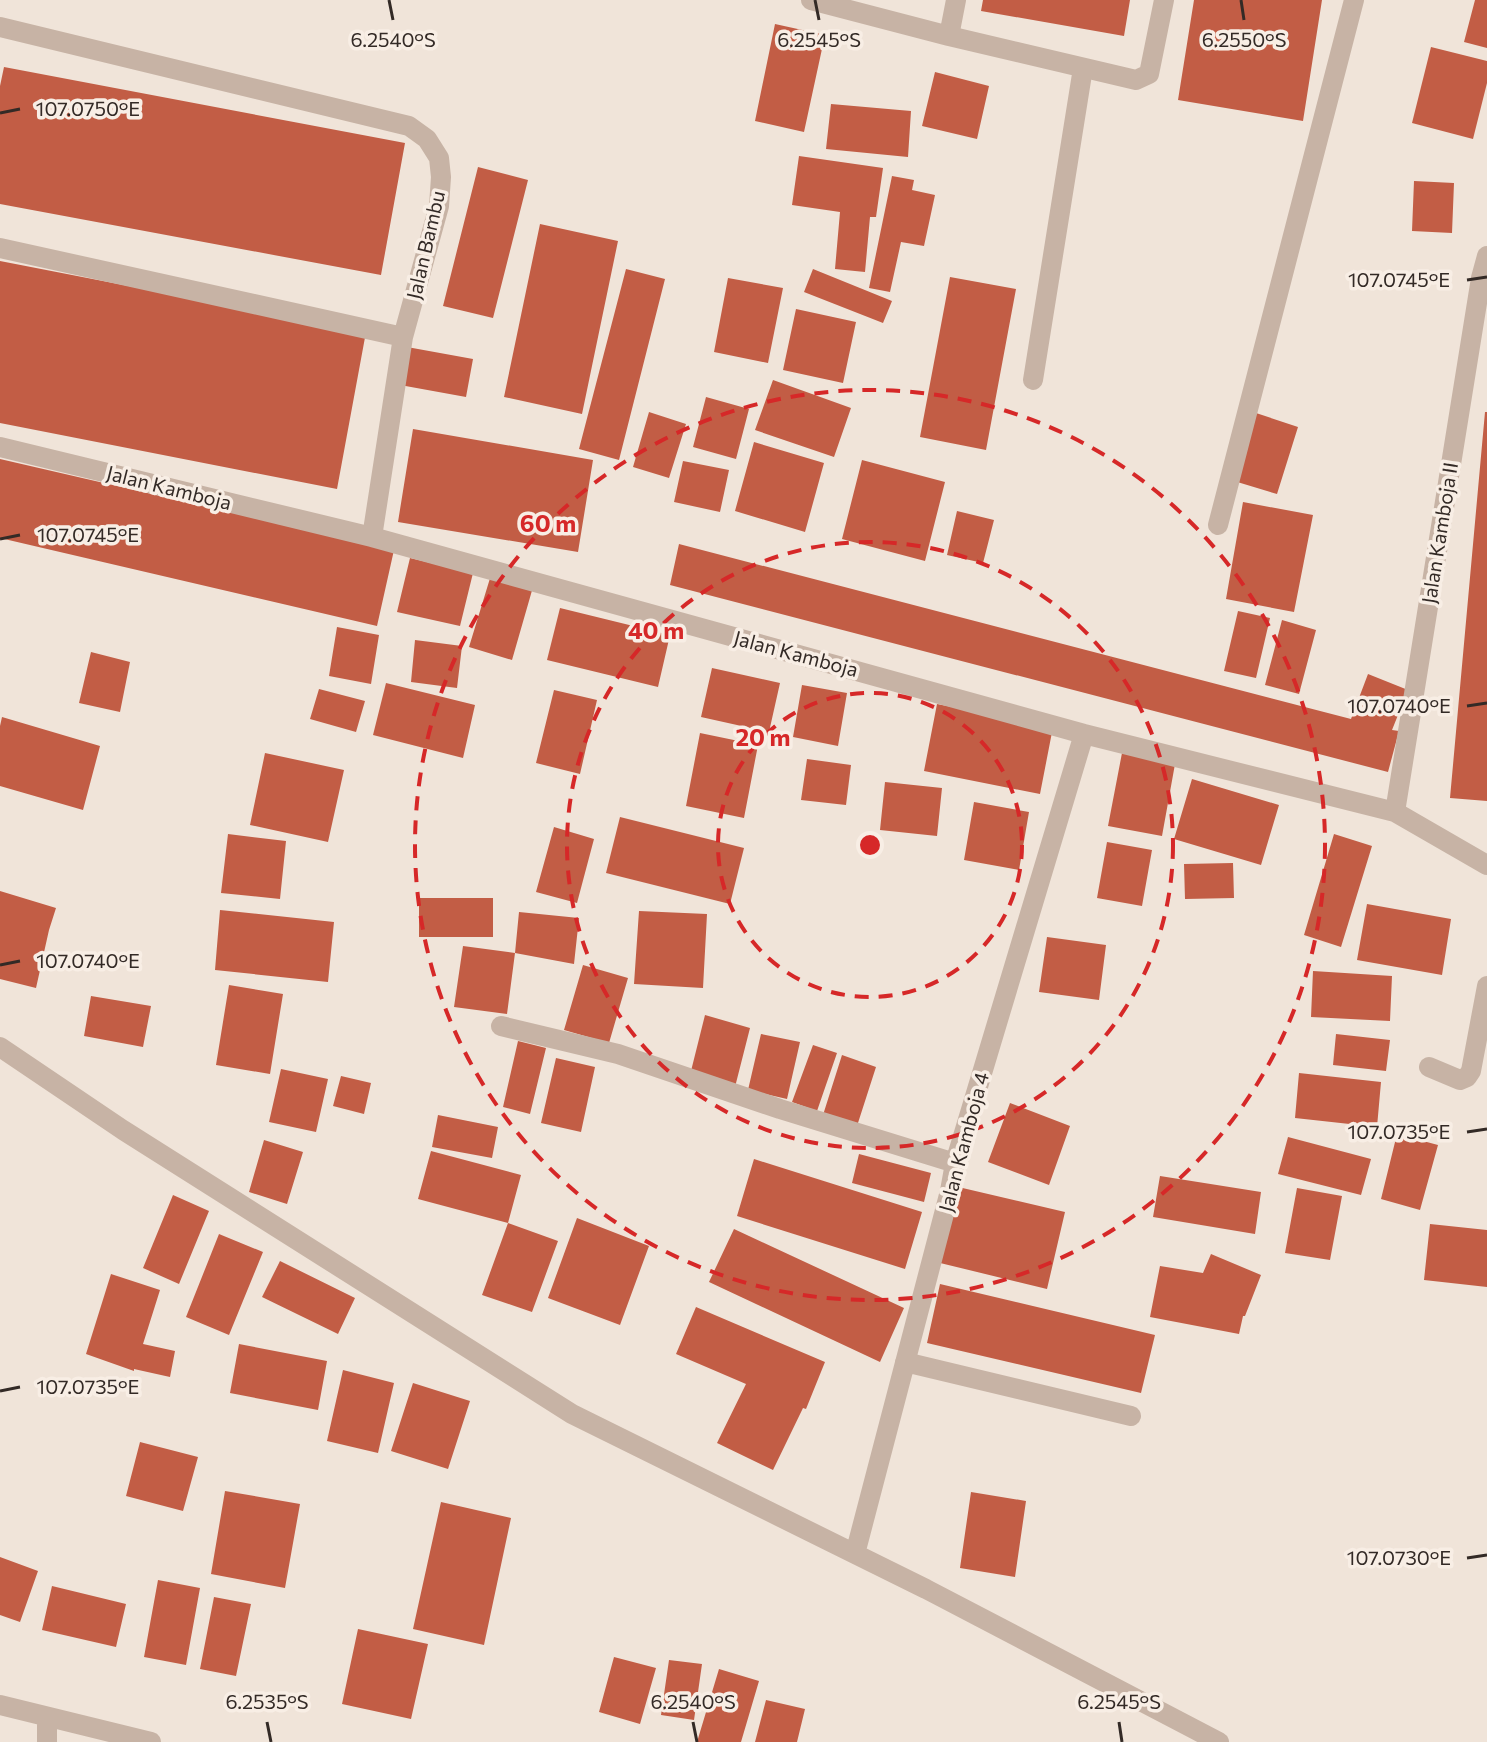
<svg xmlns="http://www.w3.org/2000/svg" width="1487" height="1742" viewBox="0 0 1487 1742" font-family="Commissioner,sans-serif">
<rect width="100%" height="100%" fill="#f0e4d9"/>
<path fill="#c25d45" d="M 983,0 L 1130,0 L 1124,36 L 981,11 Z
M 1194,0 L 1322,0 L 1303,121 L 1178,100 Z
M 1475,0 L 1487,0 L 1487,48 L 1464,42 Z
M 775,24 L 825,35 L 804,132 L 755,121 Z
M 1431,47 L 1487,61 L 1487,83 L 1473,139 L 1412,123 Z
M 4,67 L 405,143 L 381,275 L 0,204 L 0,86 Z
M 935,72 L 989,86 L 977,139 L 922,126 Z
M 831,104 L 911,111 L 908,157 L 826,149 Z
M 799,156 L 883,168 L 876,217 L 870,217 L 865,272 L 835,269 L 840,212 L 792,205 Z
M 478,167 L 528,180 L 493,318 L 443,306 Z
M 892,176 L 914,180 L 912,190 L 935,195 L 924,246 L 901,242 L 890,292 L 869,288 Z
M 1414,181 L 1454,183 L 1452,233 L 1412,231 Z
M 540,224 L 618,241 L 582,414 L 504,397 Z
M 0,261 L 366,332 L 337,489 L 0,423 Z
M 626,269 L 665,279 L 619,460 L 579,449 Z
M 813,269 L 892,301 L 883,323 L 804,292 Z
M 950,277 L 1016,289 L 986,450 L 920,437 Z
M 728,278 L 783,288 L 768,363 L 714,352 Z
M 796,309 L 856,322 L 843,383 L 783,370 Z
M 407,347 L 473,359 L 466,397 L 400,385 Z
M 773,380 L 851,408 L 834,457 L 755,430 Z
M 706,397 L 749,409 L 736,459 L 693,447 Z
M 649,412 L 686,424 L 669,478 L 633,467 Z
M 1485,412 L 1487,412 L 1487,801 L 1450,798 Z
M 1256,413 L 1298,427 L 1277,494 L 1234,481 Z
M 413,429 L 593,460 L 578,552 L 398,522 Z
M 754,442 L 824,463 L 805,532 L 735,511 Z
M 0,459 L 394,550 L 377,626 L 0,538 Z
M 862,460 L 945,482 L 925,561 L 842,539 Z
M 683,461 L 729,470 L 720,512 L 674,502 Z
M 1243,502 L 1313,515 L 1294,612 L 1226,599 Z
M 957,511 L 994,520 L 983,563 L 947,555 Z
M 679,544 L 1351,719 L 1368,674 L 1408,690 L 1392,730 L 1399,731 L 1388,772 L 670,585 Z
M 410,558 L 473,573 L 460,626 L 397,612 Z
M 491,575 L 533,587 L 512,660 L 469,647 Z
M 560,608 L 670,635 L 658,687 L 547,660 Z
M 1238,611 L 1270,618 L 1256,678 L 1224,671 Z
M 1282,620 L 1316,630 L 1299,694 L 1265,685 Z
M 337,627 L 379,635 L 371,684 L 329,676 Z
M 415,640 L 462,646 L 457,688 L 411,682 Z
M 91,652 L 130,662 L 120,712 L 79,703 Z
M 712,668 L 780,683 L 769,732 L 701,717 Z
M 386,683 L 475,705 L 463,758 L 373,735 Z
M 802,685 L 847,693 L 838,746 L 793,737 Z
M 319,689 L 365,701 L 356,732 L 310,719 Z
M 554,690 L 597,700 L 580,774 L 536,763 Z
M 937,704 L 1053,727 L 1040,794 L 924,771 Z
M 2,717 L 100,746 L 83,810 L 0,786 L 0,726 Z
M 700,733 L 758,745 L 744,818 L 686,806 Z
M 265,753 L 344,770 L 328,842 L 250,825 Z
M 1122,753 L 1175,764 L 1162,836 L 1108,826 Z
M 807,759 L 851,765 L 846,805 L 801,800 Z
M 1192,779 L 1279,805 L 1261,865 L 1174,839 Z
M 885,782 L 942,788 L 937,836 L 880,830 Z
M 974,802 L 1029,812 L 1019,870 L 964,860 Z
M 620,817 L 744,848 L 730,904 L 606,873 Z
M 554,827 L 594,839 L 577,903 L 536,892 Z
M 228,834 L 286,841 L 280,899 L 221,893 Z
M 1334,834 L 1372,846 L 1341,947 L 1304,935 Z
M 1107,842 L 1152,850 L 1142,906 L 1097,898 Z
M 1233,863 L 1234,898 L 1185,899 L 1184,864 Z
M 0,891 L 56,908 L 49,930 L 36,988 L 0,979 Z
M 419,898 L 493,898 L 493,937 L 419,937 Z
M 1367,904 L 1451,919 L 1442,975 L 1357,960 Z
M 220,910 L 334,922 L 328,982 L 215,970 Z
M 639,911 L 707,914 L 703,988 L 634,984 Z
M 519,912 L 579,918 L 574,964 L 515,953 Z
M 1047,937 L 1106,945 L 1099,1000 L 1039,992 Z
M 463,946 L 515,953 L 507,1014 L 454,1007 Z
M 583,965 L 628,978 L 609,1043 L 564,1030 Z
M 1313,971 L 1392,976 L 1390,1021 L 1311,1017 Z
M 229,985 L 283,994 L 270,1074 L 216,1065 Z
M 91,996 L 151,1006 L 143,1047 L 84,1036 Z
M 705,1015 L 750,1028 L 735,1087 L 690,1075 Z
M 761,1034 L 800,1042 L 787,1099 L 748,1090 Z
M 1336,1034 L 1390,1040 L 1386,1071 L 1333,1065 Z
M 518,1041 L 546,1048 L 530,1114 L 503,1107 Z
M 813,1045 L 837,1053 L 817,1111 L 792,1102 Z
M 842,1055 L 876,1067 L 857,1126 L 823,1115 Z
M 556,1058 L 595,1067 L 581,1132 L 541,1123 Z
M 281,1069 L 328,1079 L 316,1132 L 269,1122 Z
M 1299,1073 L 1381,1082 L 1377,1127 L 1295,1118 Z
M 341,1076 L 371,1083 L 364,1114 L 333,1106 Z
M 1010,1103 L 1070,1126 L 1049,1185 L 988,1162 Z
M 438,1115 L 498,1127 L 492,1158 L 432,1147 Z
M 1397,1134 L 1438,1145 L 1420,1210 L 1381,1199 Z
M 1288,1137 L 1371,1159 L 1361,1195 L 1278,1174 Z
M 264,1140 L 303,1152 L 287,1204 L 249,1192 Z
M 431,1151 L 521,1175 L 508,1223 L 418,1199 Z
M 859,1154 L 931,1173 L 924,1202 L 852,1183 Z
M 754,1159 L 922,1212 L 905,1269 L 737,1216 Z
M 1160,1176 L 1261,1192 L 1255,1234 L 1153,1217 Z
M 954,1186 L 1065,1212 L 1047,1289 L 936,1262 Z
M 1297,1188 L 1342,1196 L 1330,1260 L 1285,1253 Z
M 173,1195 L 209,1211 L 179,1284 L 143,1268 Z
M 577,1218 L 649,1246 L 620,1325 L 548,1298 Z
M 508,1223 L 558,1241 L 532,1312 L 482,1295 Z
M 1430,1224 L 1487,1230 L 1487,1287 L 1424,1280 Z
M 734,1229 L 904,1308 L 880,1362 L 709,1282 Z
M 219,1234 L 263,1252 L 229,1335 L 186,1317 Z
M 1211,1254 L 1261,1275 L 1245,1316 L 1243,1316 L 1239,1334 L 1150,1317 L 1160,1266 L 1203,1273 Z
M 280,1261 L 355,1298 L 338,1334 L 262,1297 Z
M 111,1274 L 160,1290 L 143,1344 L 175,1351 L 170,1377 L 134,1369 L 134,1371 L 86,1354 Z
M 940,1284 L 1155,1335 L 1141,1393 L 927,1343 Z
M 696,1307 L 825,1362 L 806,1409 L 803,1408 L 773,1470 L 717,1443 L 746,1384 L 676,1354 Z
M 239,1344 L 327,1361 L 318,1410 L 230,1393 Z
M 343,1370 L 394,1383 L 378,1453 L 327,1441 Z
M 413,1383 L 470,1401 L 448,1469 L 391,1451 Z
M 140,1442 L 198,1457 L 183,1511 L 126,1496 Z
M 225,1491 L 300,1504 L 285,1588 L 211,1574 Z
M 971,1492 L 1026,1501 L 1015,1577 L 960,1568 Z
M 441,1502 L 511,1518 L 484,1645 L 413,1629 Z
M 0,1557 L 38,1571 L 20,1622 L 0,1615 Z
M 158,1580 L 200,1588 L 186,1665 L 144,1657 Z
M 52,1586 L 126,1604 L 116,1647 L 42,1630 Z
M 214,1597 L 251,1604 L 236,1676 L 200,1669 Z
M 358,1629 L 428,1644 L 411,1719 L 342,1704 Z
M 614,1657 L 656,1668 L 640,1724 L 599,1712 Z
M 669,1660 L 702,1664 L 694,1720 L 661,1715 Z
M 719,1669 L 759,1681 L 741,1742 L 697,1742 Z
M 766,1700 L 805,1709 L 797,1742 L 755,1742 Z"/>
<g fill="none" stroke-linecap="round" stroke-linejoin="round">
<path stroke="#c7b3a5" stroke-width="20" d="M 811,0 L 949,36 L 1136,80 L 1149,74 L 1164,0
M 0,27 L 409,126 L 427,139 L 439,158 L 441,177 L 439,206 L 403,337 L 372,537
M 949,36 L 956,0
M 0,248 L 403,337
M 1033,380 L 1083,68
M 0,447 L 372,537 L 1084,734 L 1395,812 L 1487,865
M 1218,525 L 1354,0
M 1395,812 L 1481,278 L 1487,256
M 501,1026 L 618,1054 L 780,1109 L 955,1163
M 0,1047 L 123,1130 L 572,1414 L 926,1589 L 1219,1742
M 1429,1067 L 1460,1080 L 1467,1077 L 1471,1071 L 1487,986
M 905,1362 L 1131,1416
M 855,1554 L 950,1191 L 955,1163 L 1084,734
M 0,1705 L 151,1742
M 47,1742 L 47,1717"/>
</g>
<path fill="none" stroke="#332a26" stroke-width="3" d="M 389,0 L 393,20M 815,0 L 819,20M 1241,0 L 1244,20M 0,113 L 20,109M 1467,280 L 1487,277M 0,539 L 20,535M 1467,706 L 1487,703M 0,965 L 20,961M 1467,1132 L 1487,1129M 0,1391 L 20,1387M 1467,1558 L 1487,1555M 267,1722 L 271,1742M 693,1722 L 697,1742M 1119,1722 L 1122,1742"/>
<g fill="none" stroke="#d62828" stroke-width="4" stroke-dasharray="14 10">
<circle cx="870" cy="845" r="152"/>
<circle cx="870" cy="845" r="303"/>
<circle cx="870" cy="845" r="455"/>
</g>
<g text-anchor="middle" stroke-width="7" stroke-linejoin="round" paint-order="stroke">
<g font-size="20" fill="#332a26" stroke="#f8eee5">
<text transform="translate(426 245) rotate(-77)" y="7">Jalan Bambu</text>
<text transform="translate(169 488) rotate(14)" y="7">Jalan Kamboja</text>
<text transform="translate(1440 533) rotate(-81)" y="7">Jalan Kamboja II</text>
<text transform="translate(796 654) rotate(15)" y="7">Jalan Kamboja</text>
<text transform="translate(964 1142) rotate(-75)" y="7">Jalan Kamboja 4</text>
</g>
</g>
<g font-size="20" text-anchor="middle" fill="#332a26" stroke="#f8eee5" stroke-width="7" stroke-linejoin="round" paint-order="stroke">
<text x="393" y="47">6.2540°S</text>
<text x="819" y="47">6.2545°S</text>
<text x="1244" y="47">6.2550°S</text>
<text x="88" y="116">107.0750°E</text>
<text x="1399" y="287">107.0745°E</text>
<text x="88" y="542">107.0745°E</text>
<text x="1399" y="713">107.0740°E</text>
<text x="88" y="968">107.0740°E</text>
<text x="1399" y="1139">107.0735°E</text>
<text x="88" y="1394">107.0735°E</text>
<text x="1399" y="1565">107.0730°E</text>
<text x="267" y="1709">6.2535°S</text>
<text x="693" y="1709">6.2540°S</text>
<text x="1119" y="1709">6.2545°S</text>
</g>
<circle cx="870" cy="845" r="12" fill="#d62828" stroke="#f8eee5" stroke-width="4"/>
<g font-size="24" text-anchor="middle" font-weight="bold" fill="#d62828" stroke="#f8eee5" stroke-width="7" stroke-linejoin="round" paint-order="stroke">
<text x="548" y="532">60 m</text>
<text x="656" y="639">40 m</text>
<text x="763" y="746">20 m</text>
</g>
</svg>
